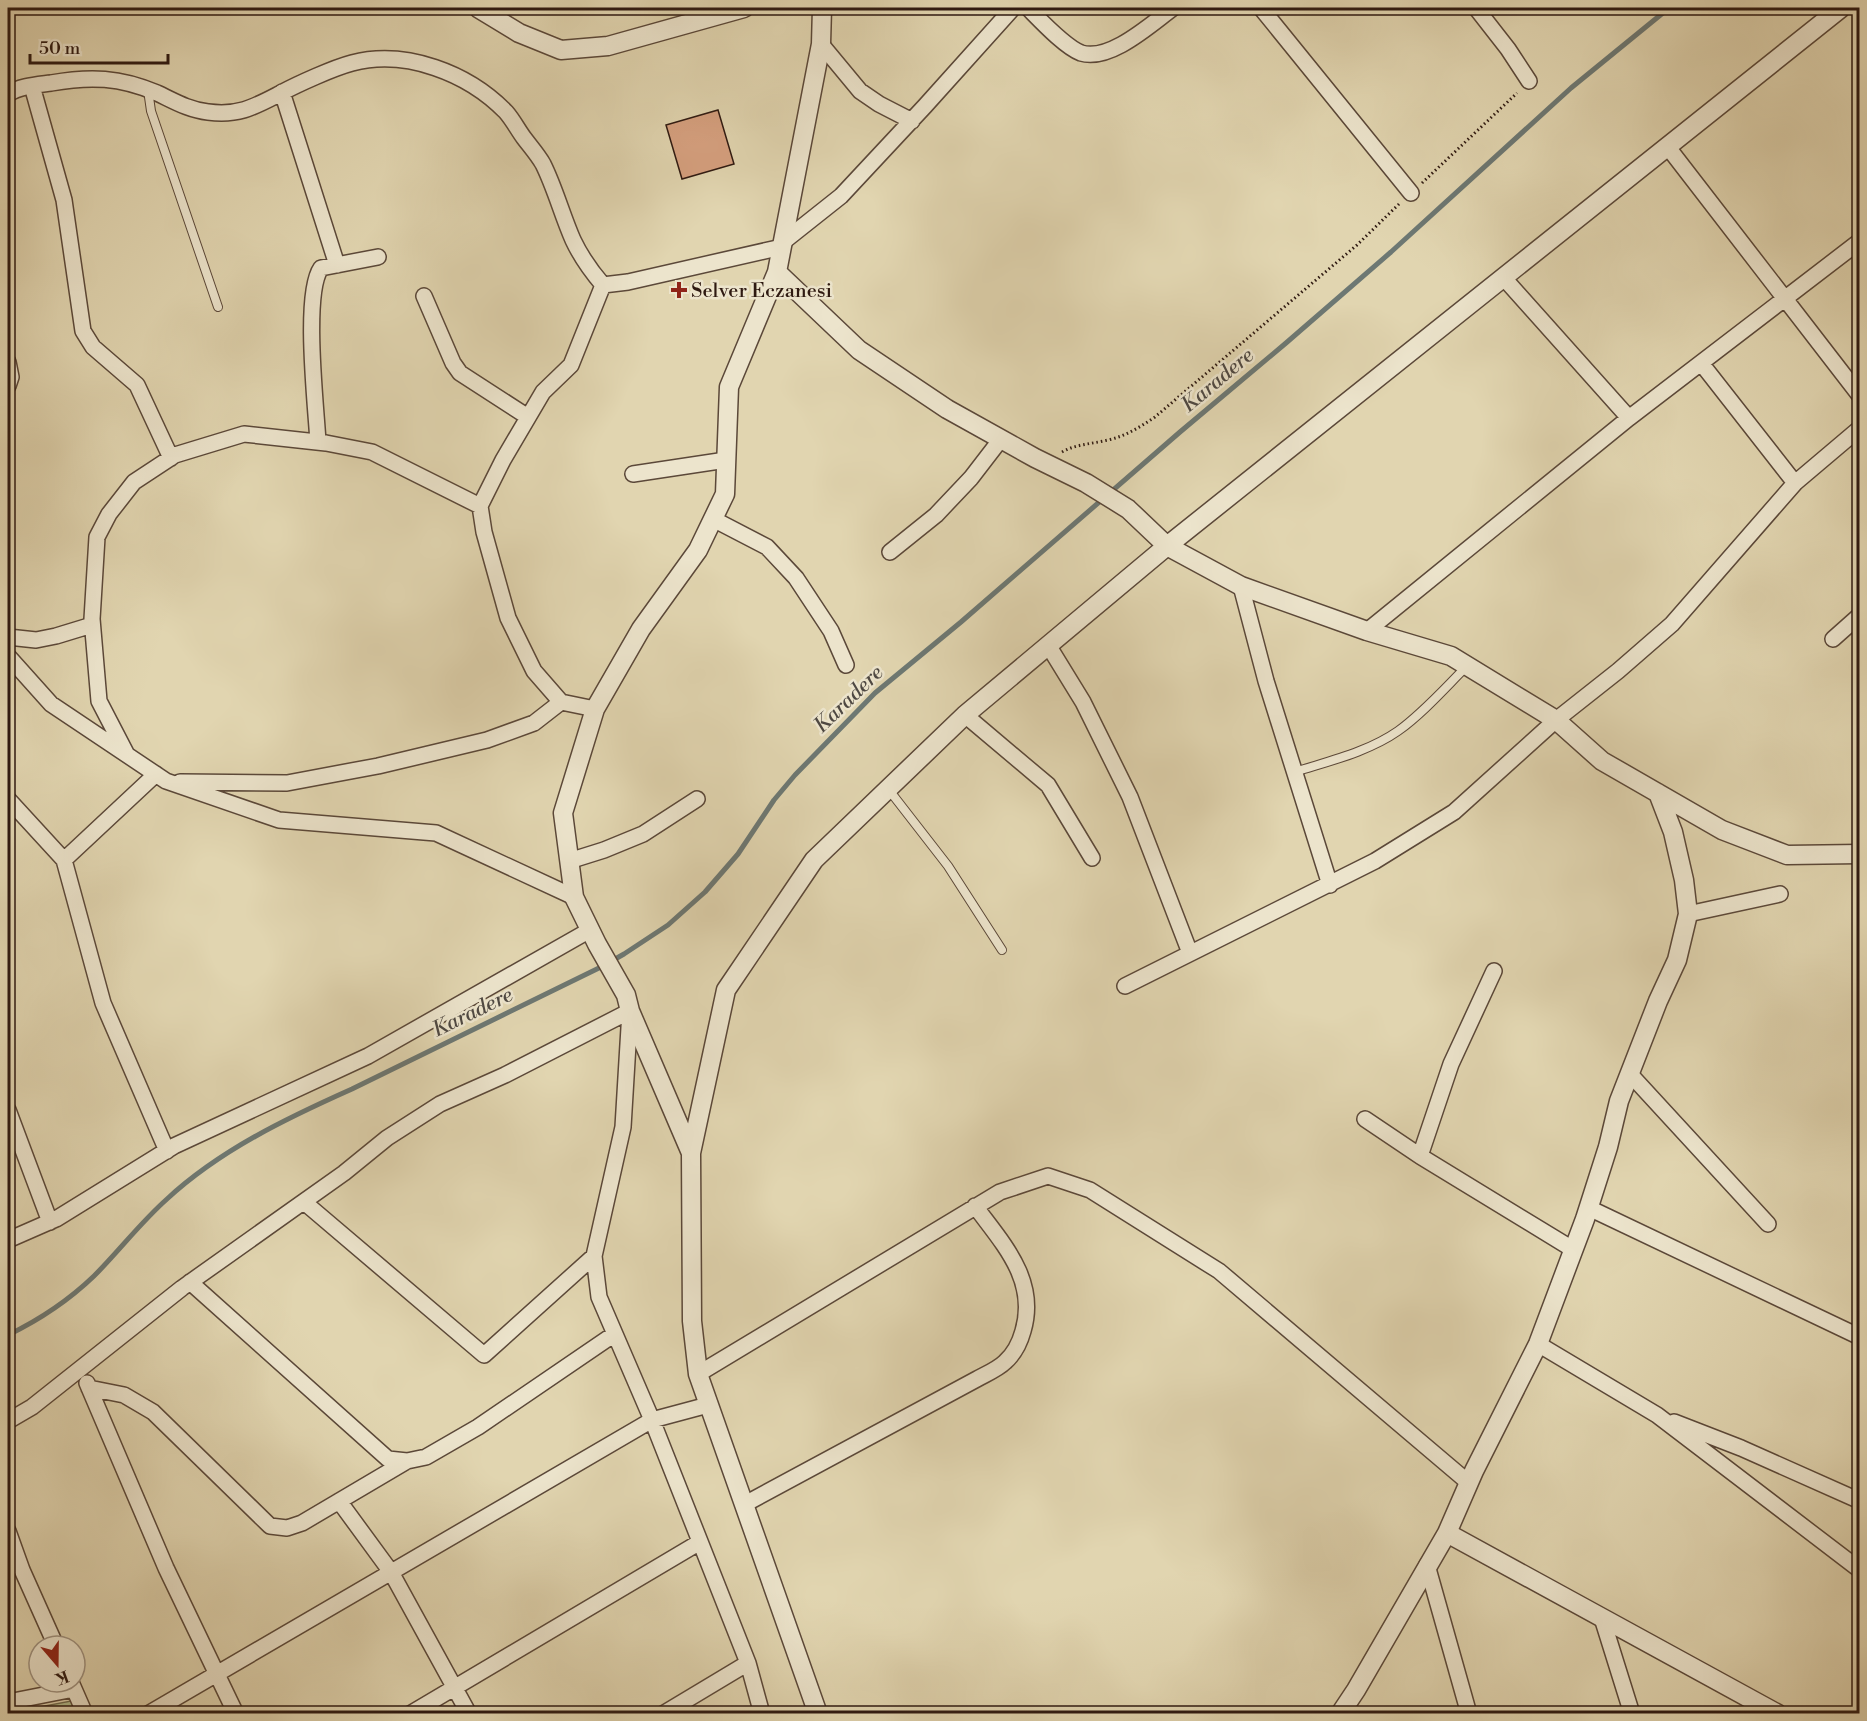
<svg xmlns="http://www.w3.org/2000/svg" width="1867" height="1721" viewBox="0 0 1867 1721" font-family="'Libre Bodoni',serif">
<rect width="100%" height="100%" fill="#e1d5b0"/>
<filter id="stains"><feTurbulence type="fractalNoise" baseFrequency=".00333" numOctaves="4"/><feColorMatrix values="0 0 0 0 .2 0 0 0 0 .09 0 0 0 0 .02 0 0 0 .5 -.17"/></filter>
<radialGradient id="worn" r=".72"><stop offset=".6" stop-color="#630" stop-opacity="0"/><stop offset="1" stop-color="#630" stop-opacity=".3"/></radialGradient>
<path fill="#b1be8d" stroke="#706c4f" stroke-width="1.5" d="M 71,1701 L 77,1713 L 8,1713 Z"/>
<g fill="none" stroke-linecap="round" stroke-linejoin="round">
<path stroke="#6d7873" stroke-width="5" d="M 8,1335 C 39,1320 69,1300 94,1276 C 119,1251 140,1223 167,1199 C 220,1150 287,1118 352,1089 L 601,967 L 624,954 L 668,925 L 705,892 L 738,854 L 774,800 L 795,775 L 875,693 L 961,622 L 1180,432 L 1286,343 L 1391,252 L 1571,88 L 1669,8"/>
</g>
<path fill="#d6a07f" stroke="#2e1911" stroke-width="1.5" d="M 718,110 L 734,164 L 682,179 L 666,125 Z"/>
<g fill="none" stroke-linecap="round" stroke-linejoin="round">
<g stroke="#5b4839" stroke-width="10">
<path id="service" d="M 148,90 L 151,111 L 218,307
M 1295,772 C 1329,761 1368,752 1398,731 C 1423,713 1444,689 1466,667
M 889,790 L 948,866 L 1002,950"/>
</g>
<g stroke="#5b4839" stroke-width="18">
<path id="minor" d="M 1028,8 C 1040,20 1065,47 1081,53 C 1110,62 1151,24 1173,8
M 1261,8 L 1411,193
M 1476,8 L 1508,49 L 1529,81
M 821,44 L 860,91 L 879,104 L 912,121
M 32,86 L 64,200 L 83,331 L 93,347 L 137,385 L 171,458
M 282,92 L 337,265
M 8,94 C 20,86 36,85 51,83 C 90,76 120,77 157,93 C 174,101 189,110 208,112 C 239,116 254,107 281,93 C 298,84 333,68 352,63 C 406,49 468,73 506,112 C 513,120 518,130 524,138 C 530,146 538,155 543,164 C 555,188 562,215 573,240 C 581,257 591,271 603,285 L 628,282 L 782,247
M 1667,146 L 1860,396
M 783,242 L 841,196 L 925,106 L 1013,8
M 1503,277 L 1629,418
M 424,296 L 453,363 L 460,373 L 528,417
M 8,362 L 11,377 L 8,386
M 1701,363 L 1795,483
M 318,442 C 316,406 303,294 321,268 L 378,257
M 633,474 L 726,460
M 713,519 L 767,547 L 796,578 L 831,631 L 846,665
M 890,552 L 936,515 L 971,478 L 1001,439
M 1241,586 L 1266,681 L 1330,885
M 1367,631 L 1629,418 L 1860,241
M 8,637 L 36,640 L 56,636 L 92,625
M 1833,639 L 1860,615
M 1048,645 L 1083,702 L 1130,797 L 1190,953
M 8,656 L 51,704 L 166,781 L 279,820 L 436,833 L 574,897
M 595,709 L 561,702 L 534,671 L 508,618 L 484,532 L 480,506 L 503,460 L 543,392 L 571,365 L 603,285
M 965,715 L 1048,785 L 1092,858
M 126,753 L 99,701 L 92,619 L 97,537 L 109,514 L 134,482 L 175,455 L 244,434 L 326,443 L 372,452 L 480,506
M 180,782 L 287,783 L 378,766 L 487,740 L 534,723 L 561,702
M 8,799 L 64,860 L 103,1003 L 167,1151
M 64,860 L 156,774
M 569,861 L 604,850 L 643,834 L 697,799
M 1688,914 L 1780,894
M 1125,986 L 1375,861 L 1454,812 L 1556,720 L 1618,671 L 1672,624 L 1795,483 L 1860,428
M 1630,1074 L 1768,1224
M 8,1110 L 50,1222
M 1365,1119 L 1420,1156 L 1574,1250
M 1420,1156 L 1451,1064 L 1494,971
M 304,1202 L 484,1355 L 594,1256
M 1589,1208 L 1860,1337
M 8,1240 L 56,1219 L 174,1146 L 368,1056 L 590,930
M 190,1282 L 388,1459 L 407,1461 L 426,1457 L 478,1427 L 613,1335
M 1538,1344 L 1657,1415 L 1860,1570
M 698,1374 L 1000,1192 L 1048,1176 L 1090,1190 L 1219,1271 L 1469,1483
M 87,1383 L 166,1568 L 236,1714
M 89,1388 L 124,1395 L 153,1412 L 270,1526 L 287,1528 L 302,1523 L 407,1461
M 8,1421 L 32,1407 L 182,1288 L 344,1173 L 387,1138 L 440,1104 L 505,1075 L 630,1011 L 623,1127 L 594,1256 L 599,1297 L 652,1420 L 748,1663 L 762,1714
M 1674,1422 L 1741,1448 L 1860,1501
M 339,1501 L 391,1572 L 469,1714
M 745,1504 L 977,1379 C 986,1374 998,1369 1005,1362 C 1014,1354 1020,1342 1023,1331 C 1038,1280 1003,1244 975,1206
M 8,1531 L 22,1570 L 56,1646
M 1427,1565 L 1469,1714
M 1602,1618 L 1632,1714
M 71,1682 L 85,1714
M 8,1702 L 74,1689
M 148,1714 L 652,1420 L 708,1405
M 410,1714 L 700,1542
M 663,1714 L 748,1663"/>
</g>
<g stroke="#5b4839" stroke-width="21">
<path id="tertiary" d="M 478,8 L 519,33 L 561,50 L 608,46 L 744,8
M 777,272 L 859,350 L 947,409 L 1035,458 L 1086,483 L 1128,509 L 1167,546 L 1241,586 L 1367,631 L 1451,656 L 1556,720 L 1602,761 L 1722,830 L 1787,855 L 1860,854
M 691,1153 L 726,990 L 814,860 L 965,715 L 1167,546 L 1841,8
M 1447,1533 L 1778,1714
M 818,1714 L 698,1374 L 692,1321 L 691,1153 L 630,1011 L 626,995 L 597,944 L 574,897 L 563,813 L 595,709 L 641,629 L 698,550 L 725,494 L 729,387 L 777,272 L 821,44 L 822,8
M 1340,1714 L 1356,1690 L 1447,1533 L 1474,1471 L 1538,1344 L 1585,1219 L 1608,1147 L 1619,1101 L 1658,1001 L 1677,960 L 1688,914 L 1684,880 L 1673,832 L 1658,793"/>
</g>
<path stroke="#2e1911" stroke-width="3" stroke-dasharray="1.5 3" stroke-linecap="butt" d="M 1422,183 L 1517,93
M 1062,452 C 1076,444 1092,444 1108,440 C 1126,436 1140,427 1155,417 L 1357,245 L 1399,204"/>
<use href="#service" stroke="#ece4cc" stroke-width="8"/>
<use href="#minor" stroke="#ece4cc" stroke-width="15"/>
<use href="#tertiary" stroke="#ece4cc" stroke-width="18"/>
</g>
<path fill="#8f2418" stroke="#ece4cc" stroke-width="2" d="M676 281h6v6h6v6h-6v6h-6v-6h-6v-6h6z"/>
<g text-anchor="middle" stroke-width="5" stroke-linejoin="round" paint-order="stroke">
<g font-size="20" fill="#2e1911" stroke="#ece4cc" text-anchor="start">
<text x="691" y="297">Selver Eczanesi</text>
</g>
<g font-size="21" font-style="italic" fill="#4e4842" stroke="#ece4cc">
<text transform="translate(1217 380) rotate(-40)" y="7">Karadere</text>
<text transform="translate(848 699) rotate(-44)" y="7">Karadere</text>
<text transform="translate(472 1012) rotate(-26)" y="7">Karadere</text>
</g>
</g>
<rect width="1867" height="1721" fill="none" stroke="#e1d5b0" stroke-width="30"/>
<rect x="9" y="9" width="1849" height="1703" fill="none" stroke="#2e1911" stroke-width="3"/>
<rect x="15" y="15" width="1837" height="1691" fill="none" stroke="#2e1911" stroke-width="1.5"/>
<g transform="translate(57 1664) rotate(160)"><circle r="28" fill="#ece4cc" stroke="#a09381" stroke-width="1.5"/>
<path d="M0-4.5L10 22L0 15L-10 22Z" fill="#8f2418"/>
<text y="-9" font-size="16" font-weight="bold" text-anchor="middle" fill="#2e1911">K</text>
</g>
<path d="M30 54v9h138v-9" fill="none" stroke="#2e1911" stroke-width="3"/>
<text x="39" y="54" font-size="18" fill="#2e1911" stroke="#ece4cc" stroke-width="4.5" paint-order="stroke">50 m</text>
<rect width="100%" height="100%" filter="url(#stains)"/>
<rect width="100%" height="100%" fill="url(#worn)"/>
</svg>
